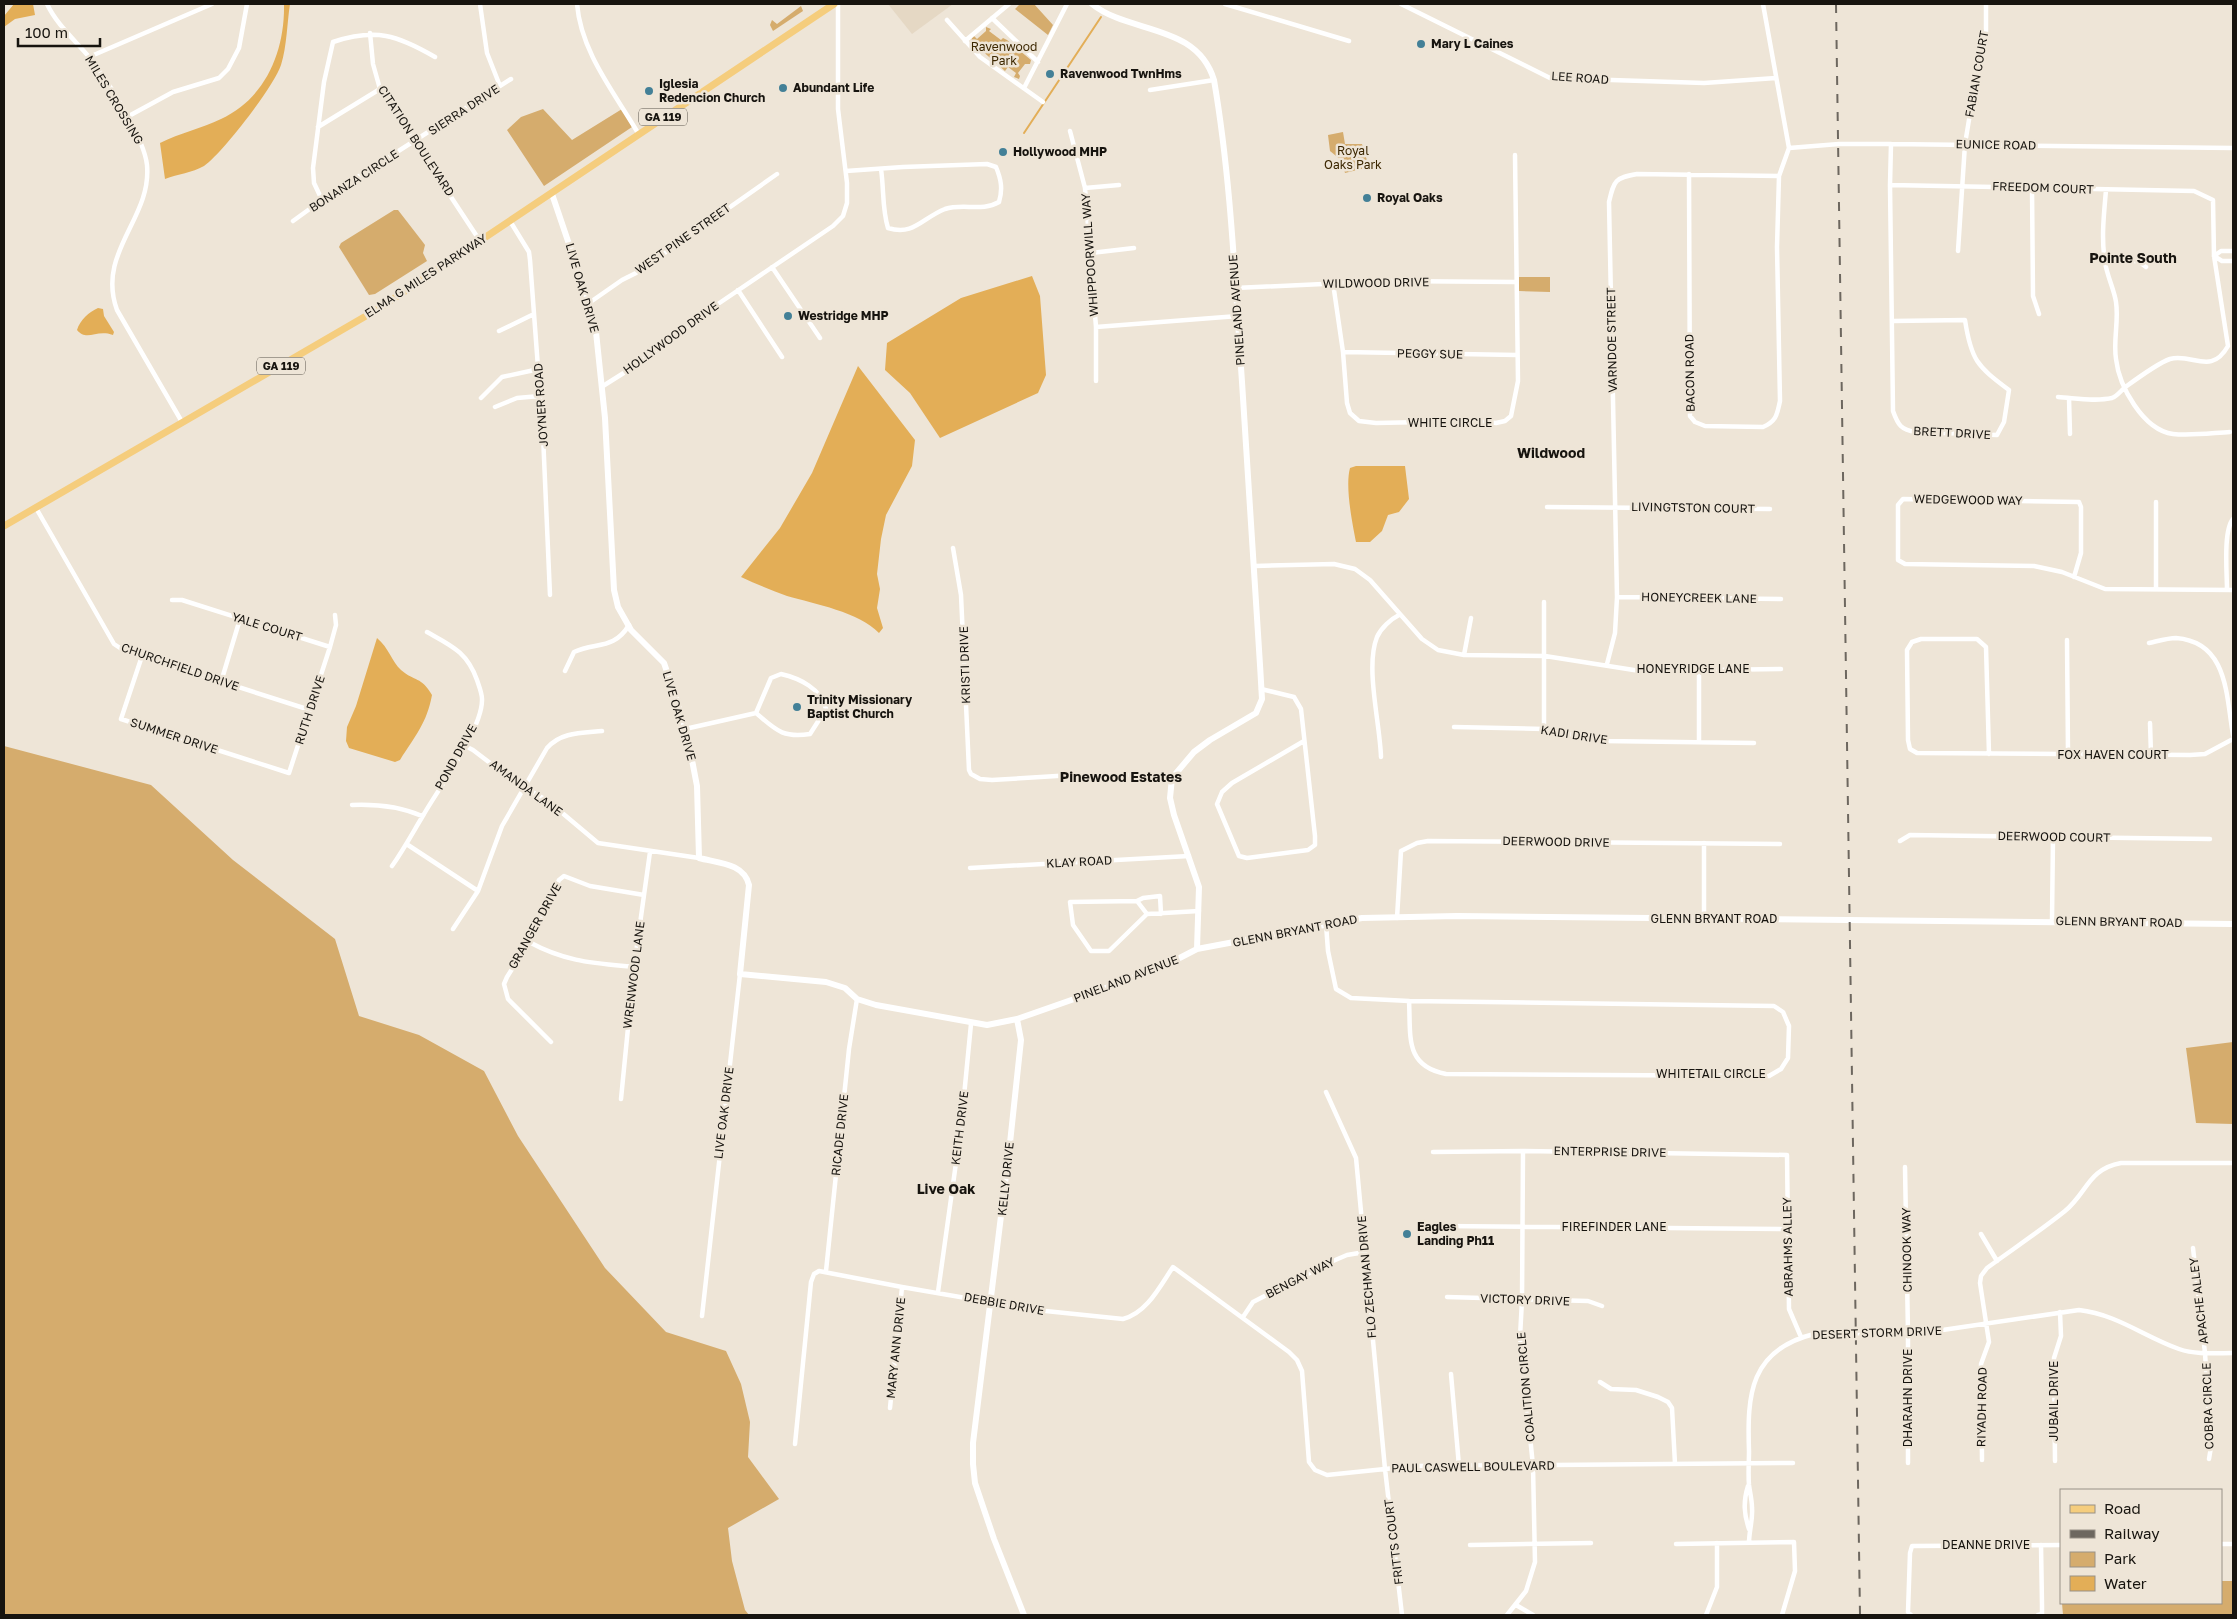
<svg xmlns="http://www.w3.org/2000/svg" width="2237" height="1619" viewBox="0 0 2237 1619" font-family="'Golos Text',sans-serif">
<rect width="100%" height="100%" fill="#eee5d7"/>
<path fill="#e5d8c4" d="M 888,4 L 953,4 L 912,34 Z"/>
<path fill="#d5ac6d" d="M 1020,4 L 1034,4 L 1053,25 L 1048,35 L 1015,9 Z
M 801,6 L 803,11 L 773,31 L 770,25 L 772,20 L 777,24 Z
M 986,27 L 991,29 L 989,31 L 1001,40 L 1003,38 L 1007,40 L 1031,60 L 1030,64 L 1025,64 L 1018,73 L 1020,76 L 1019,79 L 1014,77 L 1016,73 L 1008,67 L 1005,71 L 971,41 L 973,35 L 977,39 L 986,31 Z
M 543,109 L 572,140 L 622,109 L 632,127 L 544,186 L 507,130 L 521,117 Z
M 1343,132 L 1345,144 L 1362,144 L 1369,167 L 1345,173 L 1341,160 L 1330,151 L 1328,135 Z
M 394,210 L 398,210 L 422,241 L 425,245 L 423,253 L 427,261 L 375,294 L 369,295 L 339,247 L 341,243 Z
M 1519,277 L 1550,277 L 1550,292 L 1519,291 Z
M 4,746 L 151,785 L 233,860 L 335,939 L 359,1016 L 419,1035 L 484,1071 L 518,1136 L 605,1268 L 666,1332 L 726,1351 L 741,1384 L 750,1422 L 748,1457 L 779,1499 L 728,1528 L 732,1561 L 745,1610 L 749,1615 L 4,1615 Z
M 2233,1042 L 2233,1124 L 2196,1123 L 2186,1048 Z
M 2221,1581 L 2233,1581 L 2233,1615 L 2063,1615 L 2062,1603 L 2221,1603 Z"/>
<path fill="#e3ae57" d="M 14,4 L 33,4 L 35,15 L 15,19 L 4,27 L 4,16 Z
M 284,4 L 290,4 C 287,23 287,46 281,65 C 274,86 223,153 204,166 C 192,173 178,174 165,179 L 160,143 C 180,133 202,128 221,119 C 266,98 285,51 284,4 Z
M 1032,276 L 1040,296 L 1046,375 L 1038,393 L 940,438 L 910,393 L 885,370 L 887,343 L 961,298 Z
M 98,308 L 103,309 L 104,316 L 114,332 L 113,335 C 96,329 87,342 77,330 C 80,320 89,312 98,308 Z
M 858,366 L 915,440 L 912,466 L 886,515 L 881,539 L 877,574 L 880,589 L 877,608 L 883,628 L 879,633 C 859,612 815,604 787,596 C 771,590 756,584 741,577 L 780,528 L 812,473 Z
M 1356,466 L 1405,466 L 1409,499 L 1399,512 L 1388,515 L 1382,531 L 1370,542 L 1356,542 C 1352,522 1345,486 1350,468 Z
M 377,638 C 389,648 392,662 401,670 C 415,682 421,676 432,695 C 427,723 415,736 400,760 L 395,762 L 349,748 L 346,741 L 347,727 L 356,706 Z"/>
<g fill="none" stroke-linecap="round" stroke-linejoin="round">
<path stroke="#e3ae57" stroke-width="2" d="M 1024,133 L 1101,17"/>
<path stroke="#fff" stroke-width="4.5" d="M 47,4 C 57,25 75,40 90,58 C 107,80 144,137 147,165 C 152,219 96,252 117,310 L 182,422
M 480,4 L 487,53 L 500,86
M 577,4 C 581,52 614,92 638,133
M 1225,4 L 1349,41
M 1401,4 L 1550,78 L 1704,83 L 1776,78
M 1763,4 L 1789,148
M 992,18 L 1038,62
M 947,20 L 980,57 L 1043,102
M 370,33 L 373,64 L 380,89 L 480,241
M 965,41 L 1009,4
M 89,57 L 212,4
M 1024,88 L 1067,4
M 1150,90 L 1214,80
M 127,117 L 173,92 L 219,78 L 228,69 L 239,48 L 247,4
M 318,127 L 380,89
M 1070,131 L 1085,188 L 1096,327 L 1096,381
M 1891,144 L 1890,185 L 1893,411 C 1898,425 1901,430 1916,432 L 1997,435 L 2004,422 L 2009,390 C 1977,366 1971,360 1965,320 L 1893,321
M 1789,148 L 1839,144 L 1891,144 L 2233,148
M 846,171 L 903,167 L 987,164 L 996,167 C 1001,179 1003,189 999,202 C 982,212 963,203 945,209 C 922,218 914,236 888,228 C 882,209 884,189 881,169
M 1689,174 L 1690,416 L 1695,422 L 1705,426 L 1763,427 C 1777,421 1777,414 1780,401 L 1777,247 L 1779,176 L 1789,148
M 1890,185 L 2194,191 L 2213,200 L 2214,256 L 2228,346 C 2211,376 2193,353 2170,359 C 2158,363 2135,380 2124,388 C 2120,392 2117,396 2112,398 C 2095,402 2075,398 2058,397
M 1085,188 L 1119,185
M 2032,188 L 2033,296 L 2039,314
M 2106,190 C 2104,214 2101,238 2105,262 C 2107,276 2114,289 2116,302 C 2119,321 2113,340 2116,359 C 2119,386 2143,430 2173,434 C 2191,436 2212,433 2230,432
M 322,200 L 314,183 L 313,168 L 324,82 L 333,42 C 376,28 397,35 435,57
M 293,221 L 322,200 L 511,79
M 510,221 L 529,252 L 530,260 L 543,435 L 550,595
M 1958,251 L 1965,144 L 1979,59 L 1986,35 L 1986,4
M 1091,253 L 1134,248
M 2214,256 L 2222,261 L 2233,261
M 2214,256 L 2221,251 L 2233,251
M 2105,261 L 2138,261 L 2146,267
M 772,267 L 820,338
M 1333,283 L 1343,352 L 1347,403 L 1350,413 L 1359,421 L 1376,423 L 1473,421 L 1496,423 L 1505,421 L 1511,416 L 1518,381 L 1515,155
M 1235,288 L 1387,281 L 1516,282
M 738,290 L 782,357
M 589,303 L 622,280 L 636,273 L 777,174
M 1096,327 L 1238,316
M 499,331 L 534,314
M 1343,352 L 1517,355
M 603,386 L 630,369 L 715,306 L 833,226 L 843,216 L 847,203 L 847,183 L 838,109 L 838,4
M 481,398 L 502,377 L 539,369
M 2069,398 L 2070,434
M 495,407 L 517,398 L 540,396
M 1547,507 L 1770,509
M 36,508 L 114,644 L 123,650 L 310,710
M 953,548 L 961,595 L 969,770 L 971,774 L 980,779 L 992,780 L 1073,775 L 1133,775 L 1172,778
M 1255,566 L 1334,564 L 1355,569 L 1370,580 L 1422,639 L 1438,650 L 1464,655 L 1545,656 L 1640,671 L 1781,669
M 2074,577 L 2081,553 L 2081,507 L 2079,502 L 1903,499 L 1898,505 L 1898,560 L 1905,564 L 2034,566 L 2062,572 L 2105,589 L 2233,590
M 2156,589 L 2156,502
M 2227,590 C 2227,574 2223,530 2233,519
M 1617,597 L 1781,599
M 172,600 L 182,600 L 330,647
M 2067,640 L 2068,754
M 2149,643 C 2158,641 2168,638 2176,638 C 2228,642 2226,695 2233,735
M 1464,655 L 1471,618
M 142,656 L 121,719 L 289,773 L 330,647 L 336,625 L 335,615
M 1607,664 L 1615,633 L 1617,597 L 1609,202 C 1614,180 1615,178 1637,174 L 1779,176
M 565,671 L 574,652 C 596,642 614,650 629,625
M 221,682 L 240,619
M 1261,689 L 1294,697 L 1301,709 L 1315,836 L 1315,845 L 1308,850 L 1247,858 L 1239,856 L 1217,804 L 1222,792 L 1232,783 L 1304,741
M 2150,723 L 2151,755
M 1454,727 L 1544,729 L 1604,741 L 1754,743
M 685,729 L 756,713 L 771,678 L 781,674 C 799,678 822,689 826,709 L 810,734 C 782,738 776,730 756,713
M 1544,729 L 1544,602
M 1699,742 L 1699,670
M 465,746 L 473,750 L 515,782 L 548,801 L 598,843 L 699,858
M 1989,754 L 1986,647 L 1977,639 L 1921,639 L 1912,642 L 1907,650 L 1908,740 L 1910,749 L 1917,753 L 2190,755 L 2205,754 L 2233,739
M 1381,757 C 1380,723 1365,667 1377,637 C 1381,628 1391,619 1399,615
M 352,805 C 377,804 399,806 422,816
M 1900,841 L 1910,835 L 2210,839
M 408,845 L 478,891
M 392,866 C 404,849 413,832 424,814 C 439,788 483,728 482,699 C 482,693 479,686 477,680 C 467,652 452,646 427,632
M 970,868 L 1189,856
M 1137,901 L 1143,898 L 1160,896 L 1161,914
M 1147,914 L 1109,951 L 1091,951 L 1073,925 L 1070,902 L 1137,901 L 1147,914 L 1199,911
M 1397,918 L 1401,851 L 1417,843 L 1428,841 L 1780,844
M 1704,919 L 1704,843
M 2052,920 L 2053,837
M 1326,924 L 1328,951 L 1336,989 L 1351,998 L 1409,1001
M 453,929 L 478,891 L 502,826 L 547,748 C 561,732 581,733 602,731
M 529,942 C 566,962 593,963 634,967
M 1409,1001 L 1774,1006 L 1783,1012 L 1789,1026 L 1788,1058 L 1781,1069 L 1769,1076 L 1446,1074 C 1404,1066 1411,1036 1409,1001 Z
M 551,1042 L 508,999 L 504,984 L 507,977 L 529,942 L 559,880 L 564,876 L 590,886 L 644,895
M 1326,1092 L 1356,1158 L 1385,1469 L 1402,1615
M 621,1099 L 634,967 L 650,852
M 1433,1152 L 1523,1151 L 1787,1155 L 1789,1309 L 1801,1337
M 1905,1167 L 1908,1333 L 1908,1463
M 1441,1226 L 1788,1229
M 1981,1234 L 1997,1261
M 2193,1248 L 2205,1353 L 2211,1447 L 2209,1459
M 826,1271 L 849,1049 L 857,999
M 938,1292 L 961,1127 L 971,1024
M 1447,1297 L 1588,1301 L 1602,1306
M 702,1316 L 740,974
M 1243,1317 L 1253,1302 L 1333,1261 L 1347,1255 L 1365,1252
M 1451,1374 L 1459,1466
M 1600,1382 L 1611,1389 L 1636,1390 L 1658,1397 L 1668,1402 L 1672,1408 L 1675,1464
M 890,1408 L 902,1287
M 795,1444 L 811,1282 L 814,1274 L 819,1271 L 902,1287 L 1036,1310 L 1123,1319 C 1147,1313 1160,1286 1173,1267 L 1289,1352 L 1297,1360 L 1302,1371 L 1309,1462 L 1315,1470 L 1327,1475 L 1414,1466 L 1793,1463
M 1982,1460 L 1981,1364 L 1989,1342 L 1980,1283 L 1981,1276 L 1987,1268 C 2013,1249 2040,1231 2065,1211 C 2087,1193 2088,1169 2121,1163 L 2233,1163
M 2055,1461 L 2054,1358 L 2061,1336 L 2060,1312
M 1748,1486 C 1743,1502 1744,1514 1749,1529
M 1749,1543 C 1749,1531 1753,1520 1752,1508 C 1752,1500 1750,1493 1749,1485 C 1748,1474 1749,1462 1749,1451 C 1747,1394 1750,1350 1814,1334 L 1929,1332 L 2079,1310 C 2116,1314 2145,1337 2179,1349 C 2196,1355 2216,1353 2233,1353
M 1676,1544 L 1794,1542 L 1795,1571 L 1782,1615
M 2221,1544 L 2233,1544
M 1470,1545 L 1591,1543
M 1516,1605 L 1533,1615
M 1507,1615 L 1526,1591 L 1535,1562 L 1533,1466 L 1520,1337 L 1522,1300 L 1523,1151
M 1706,1615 L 1717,1587 L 1717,1543
M 1911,1615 L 1908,1612 L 1910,1553 L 1912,1546 L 2061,1545
M 2038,1615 L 2042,1614 L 2042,1605 L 2041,1545"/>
<path stroke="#fff" stroke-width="6" d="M 1092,4 C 1129,34 1197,23 1214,80 C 1231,179 1235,281 1242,382 C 1248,487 1256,593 1262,699 L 1256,713 L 1210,740 L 1194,752 L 1172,778 L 1170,798 L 1174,815 L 1199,887 L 1197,949
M 552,194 L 589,303 L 596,332 L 605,418 L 614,590 L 618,607 L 631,630 L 664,663 L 674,692 L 687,734 L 697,786 L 699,858 C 718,863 744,863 749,885 L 740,974 L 826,982 L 845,988 L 857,999 L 876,1005 L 987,1025 L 1017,1019 L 1117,984 L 1168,964 L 1197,949 L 1362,918 L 1457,916 L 2233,924
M 1017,1019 L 1021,1040 L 1010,1143 L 973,1443 L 973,1464 L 975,1483 L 994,1539 L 1024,1615"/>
<path stroke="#f5cd7d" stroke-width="7" d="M 4,526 L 378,309 L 834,4"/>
<path stroke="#6d675f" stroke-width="2" stroke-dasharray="9 9" stroke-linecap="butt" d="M 1836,4 L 1860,1615"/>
</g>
<g fill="#438097" stroke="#eee5d7" stroke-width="2">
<circle cx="1421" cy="44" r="5"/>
<circle cx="1050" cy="74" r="5"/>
<circle cx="783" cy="88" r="5"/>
<circle cx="649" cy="91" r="5"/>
<circle cx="1003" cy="152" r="5"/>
<circle cx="1367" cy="198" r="5"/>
<circle cx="788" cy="316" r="5"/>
<circle cx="797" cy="707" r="5"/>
<circle cx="1407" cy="1234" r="5"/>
</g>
<g text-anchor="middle" stroke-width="5" stroke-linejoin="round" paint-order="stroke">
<g fill="#eee5d7" stroke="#58534b" stroke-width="1">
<rect x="639" y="108.5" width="48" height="17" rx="4"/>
<rect x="257" y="357.5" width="48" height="17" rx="4"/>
</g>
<g font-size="11" font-weight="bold" fill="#17140f">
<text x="663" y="121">GA 119</text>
<text x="281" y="370">GA 119</text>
</g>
<g font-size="12" font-weight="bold" fill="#17140f" stroke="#eee5d7" text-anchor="start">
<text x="1431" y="48">Mary L Caines</text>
<text x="1060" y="78">Ravenwood TwnHms</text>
<text x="659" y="88">Iglesia<tspan x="659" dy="14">Redencion Church</tspan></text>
<text x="793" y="92">Abundant Life</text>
<text x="1013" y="156">Hollywood MHP</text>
<text x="1377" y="202">Royal Oaks</text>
<text x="798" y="320">Westridge MHP</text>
<text x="807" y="704">Trinity Missionary<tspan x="807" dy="14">Baptist Church</tspan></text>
<text x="1417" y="1231">Eagles<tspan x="1417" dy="14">Landing Ph11</tspan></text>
</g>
<g font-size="12" fill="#3c2701" stroke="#eee5d7">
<text x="1004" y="51">Ravenwood<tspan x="1004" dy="14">Park</tspan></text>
<text x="1353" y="155">Royal<tspan x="1353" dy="14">Oaks Park</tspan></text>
</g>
<g font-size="12" fill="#17140f" stroke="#eee5d7">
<text transform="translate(1977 74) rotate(-80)" y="4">FABIAN COURT</text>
<text transform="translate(1580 78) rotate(4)" y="4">LEE ROAD</text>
<text transform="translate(114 100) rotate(59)" y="4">MILES CROSSING</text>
<text transform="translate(464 110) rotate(-33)" y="4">SIERRA DRIVE</text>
<text transform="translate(416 141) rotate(57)" y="4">CITATION BOULEVARD</text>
<text transform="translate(1996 145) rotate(1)" y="4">EUNICE ROAD</text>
<text transform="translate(354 181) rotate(-33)" y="4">BONANZA CIRCLE</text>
<text transform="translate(2043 188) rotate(2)" y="4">FREEDOM COURT</text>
<text transform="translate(683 239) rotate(-35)" y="4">WEST PINE STREET</text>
<text transform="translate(1090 255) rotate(-94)" y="4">WHIPPOORWILL WAY</text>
<text transform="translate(426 276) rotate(-33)" y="4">ELMA G MILES PARKWAY</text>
<text transform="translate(1376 283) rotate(-1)" y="4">WILDWOOD DRIVE</text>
<text transform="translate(582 288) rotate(74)" y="4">LIVE OAK DRIVE</text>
<text transform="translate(1237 310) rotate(-94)" y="4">PINELAND AVENUE</text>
<text transform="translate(671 338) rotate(-36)" y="4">HOLLYWOOD DRIVE</text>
<text transform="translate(1612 340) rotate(-91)" y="4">VARNDOE STREET</text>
<text transform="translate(1430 354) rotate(1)" y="4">PEGGY SUE</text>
<text transform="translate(1690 373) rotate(-91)" y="4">BACON ROAD</text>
<text transform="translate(541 405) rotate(-94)" y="4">JOYNER ROAD</text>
<text x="1450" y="427">WHITE CIRCLE</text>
<text transform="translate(1952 433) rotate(3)" y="4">BRETT DRIVE</text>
<text transform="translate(1968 500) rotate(1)" y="4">WEDGEWOOD WAY</text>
<text transform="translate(1693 508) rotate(1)" y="4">LIVINGTSTON COURT</text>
<text transform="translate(1699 598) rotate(1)" y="4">HONEYCREEK LANE</text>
<text transform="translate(267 627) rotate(17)" y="4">YALE COURT</text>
<text transform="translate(965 665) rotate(-92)" y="4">KRISTI DRIVE</text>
<text transform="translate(180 667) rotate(19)" y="4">CHURCHFIELD DRIVE</text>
<text x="1693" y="673">HONEYRIDGE LANE</text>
<text transform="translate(310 710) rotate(-72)" y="4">RUTH DRIVE</text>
<text transform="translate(679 716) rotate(74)" y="4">LIVE OAK DRIVE</text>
<text transform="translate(1574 735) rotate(9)" y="4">KADI DRIVE</text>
<text transform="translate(174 736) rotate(18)" y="4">SUMMER DRIVE</text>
<text x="2113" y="759">FOX HAVEN COURT</text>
<text transform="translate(456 757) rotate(-61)" y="4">POND DRIVE</text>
<text transform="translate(526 788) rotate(36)" y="4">AMANDA LANE</text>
<text transform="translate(2054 837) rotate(1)" y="4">DEERWOOD COURT</text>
<text transform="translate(1556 842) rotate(1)" y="4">DEERWOOD DRIVE</text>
<text transform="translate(1079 862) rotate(-3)" y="4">KLAY ROAD</text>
<text x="1714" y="923">GLENN BRYANT ROAD</text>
<text transform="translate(2119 922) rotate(1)" y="4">GLENN BRYANT ROAD</text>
<text transform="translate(535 926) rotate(-61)" y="4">GRANGER DRIVE</text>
<text transform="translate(1295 931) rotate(-11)" y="4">GLENN BRYANT ROAD</text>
<text transform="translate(634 975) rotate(-83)" y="4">WRENWOOD LANE</text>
<text transform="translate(1126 979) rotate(-21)" y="4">PINELAND AVENUE</text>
<text x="1711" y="1078">WHITETAIL CIRCLE</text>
<text transform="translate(724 1113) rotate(-83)" y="4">LIVE OAK DRIVE</text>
<text transform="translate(960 1128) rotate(-83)" y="4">KEITH DRIVE</text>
<text transform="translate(840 1135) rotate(-84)" y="4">RICADE DRIVE</text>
<text transform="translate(1610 1152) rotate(1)" y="4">ENTERPRISE DRIVE</text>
<text transform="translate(1006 1179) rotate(-84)" y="4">KELLY DRIVE</text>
<text x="1614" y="1231">FIREFINDER LANE</text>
<text transform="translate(1788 1247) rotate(-91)" y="4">ABRAHMS ALLEY</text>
<text transform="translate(1907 1250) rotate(-91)" y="4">CHINOOK WAY</text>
<text transform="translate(1367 1277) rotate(-95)" y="4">FLO ZECHMAN DRIVE</text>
<text transform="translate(1300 1278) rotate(-27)" y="4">BENGAY WAY</text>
<text transform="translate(1525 1300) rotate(2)" y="4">VICTORY DRIVE</text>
<text transform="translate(2199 1301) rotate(-97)" y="4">APACHE ALLEY</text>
<text transform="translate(1004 1304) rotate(10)" y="4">DEBBIE DRIVE</text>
<text transform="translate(1877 1333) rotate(-2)" y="4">DESERT STORM DRIVE</text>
<text transform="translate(896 1348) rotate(-84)" y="4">MARY ANN DRIVE</text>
<text transform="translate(1526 1387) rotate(-95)" y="4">COALITION CIRCLE</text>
<text transform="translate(1908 1398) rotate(-90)" y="4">DHARAHN DRIVE</text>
<text transform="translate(2054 1401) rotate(-90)" y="4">JUBAIL DRIVE</text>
<text transform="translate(2208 1406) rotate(-92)" y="4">COBRA CIRCLE</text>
<text transform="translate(1982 1407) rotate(-89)" y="4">RIYADH ROAD</text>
<text transform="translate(1473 1467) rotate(-1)" y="4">PAUL CASWELL BOULEVARD</text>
<text transform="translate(1394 1542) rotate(-97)" y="4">FRITTS COURT</text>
<text x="1986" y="1549">DEANNE DRIVE</text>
</g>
<g font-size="14" font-weight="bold" fill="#17140f" stroke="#eee5d7">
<text x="2133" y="263">Pointe South</text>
<text x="1551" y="458">Wildwood</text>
<text x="1121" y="782">Pinewood Estates</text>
<text x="946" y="1194">Live Oak</text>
</g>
</g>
<rect width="2237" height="1619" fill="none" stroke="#17140f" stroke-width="10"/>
<rect x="2060" y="1489" width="162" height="115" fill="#eee5d7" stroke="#989187"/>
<rect x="2070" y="1505" width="25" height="8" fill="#f5cd7d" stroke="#989187"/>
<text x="2104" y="1514" font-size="15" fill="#17140f">Road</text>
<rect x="2070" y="1530" width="25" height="8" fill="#6d675f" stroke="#989187"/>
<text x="2104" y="1539" font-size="15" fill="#17140f">Railway</text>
<rect x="2070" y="1552" width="25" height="15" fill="#d5ac6d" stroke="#989187"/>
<text x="2104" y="1564" font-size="15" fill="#17140f">Park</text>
<rect x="2070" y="1576" width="25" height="15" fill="#e3ae57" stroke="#989187"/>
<text x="2104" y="1589" font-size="15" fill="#17140f">Water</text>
<path d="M18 38v8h82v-8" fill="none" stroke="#17140f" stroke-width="2.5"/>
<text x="25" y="38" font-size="15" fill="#17140f" stroke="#eee5d7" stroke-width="4" paint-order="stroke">100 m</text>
</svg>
